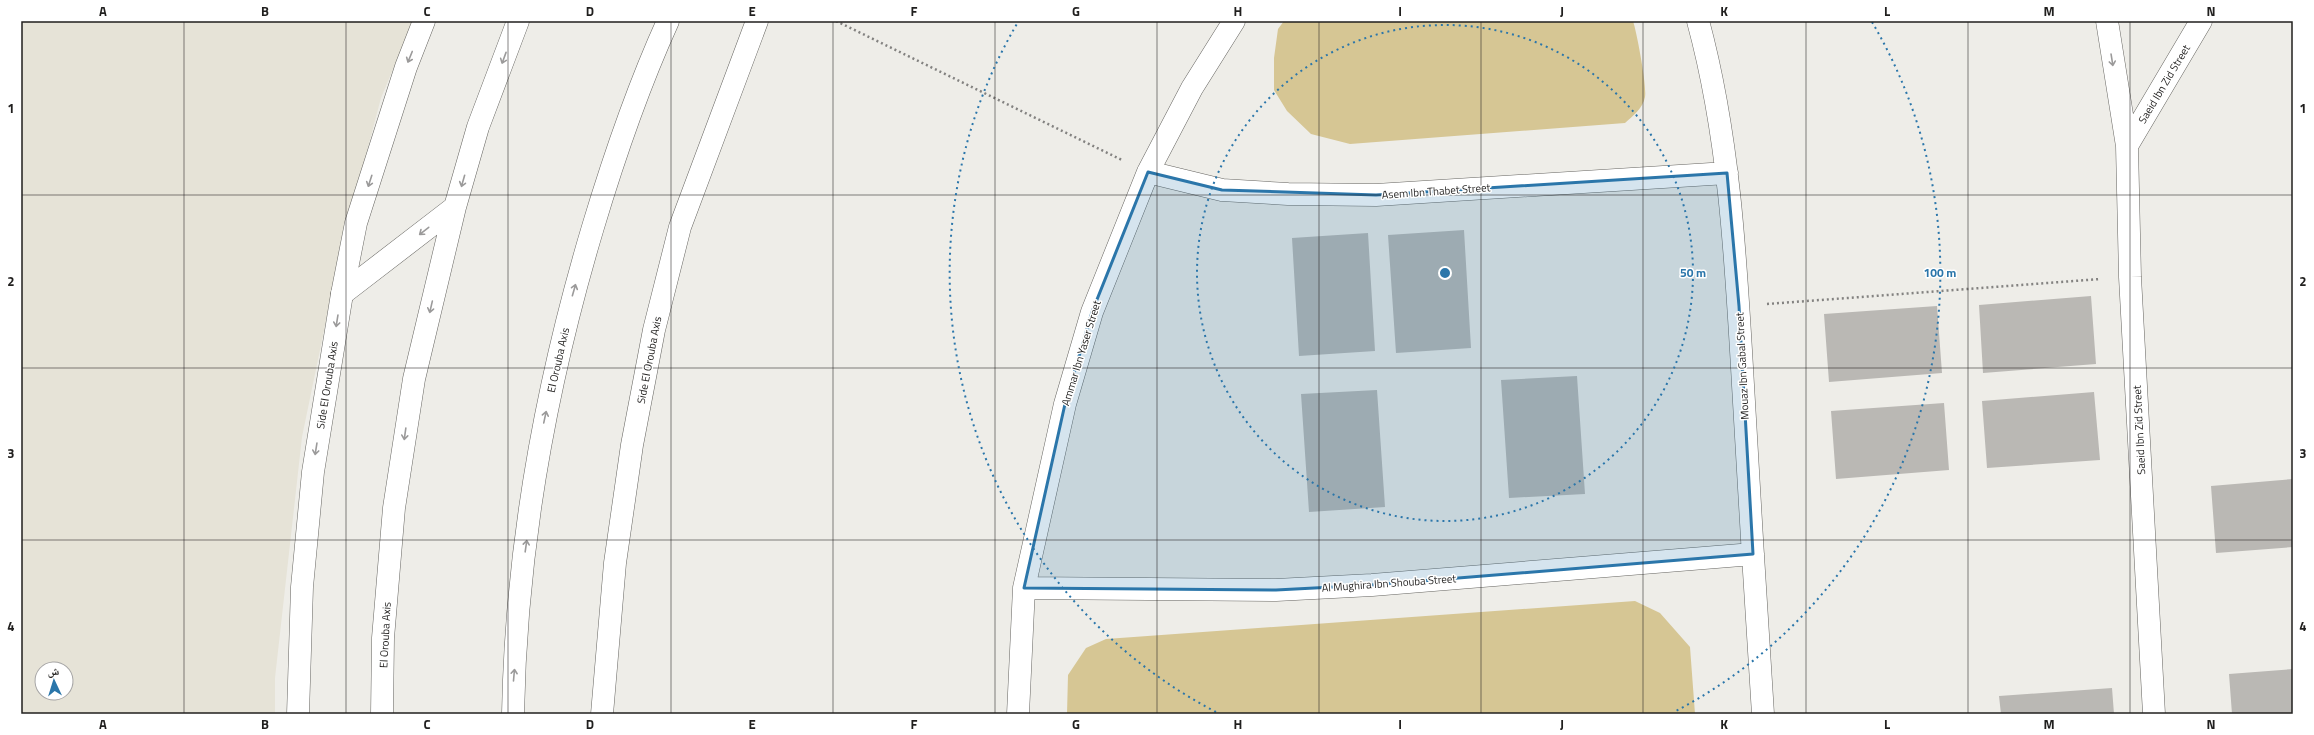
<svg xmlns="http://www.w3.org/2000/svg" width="2314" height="735" viewBox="0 0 2314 735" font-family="'Titillium Web','Noto Naskh Arabic',sans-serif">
<rect width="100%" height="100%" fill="#eeede8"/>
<path fill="#e6e3d7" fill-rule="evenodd" d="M 21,21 L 413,21 L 381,98 L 340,253 L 302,437 L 275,678 L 275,714 L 21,714 ZM 42,669 L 66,669 L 66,693 L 42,693 Z"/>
<path fill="#d6c694" d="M 1284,21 L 1633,21 C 1637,33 1647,87 1645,97 C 1643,108 1633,116 1625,123 L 1350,144 L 1311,134 L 1287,111 L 1274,90 L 1274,58 L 1278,29 Z
M 1635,601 L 1660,613 L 1690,647 L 1695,714 L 1067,714 L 1068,675 L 1086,648 L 1106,639 Z"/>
<path fill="#bab8b4" d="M 1464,230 L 1471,348 L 1396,353 L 1388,235 Z
M 1368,233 L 1375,351 L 1299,356 L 1292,238 Z
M 2091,296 L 2096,364 L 1983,373 L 1979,305 Z
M 1937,306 L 1942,373 L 1829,382 L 1824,314 Z
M 1577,376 L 1585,494 L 1509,498 L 1501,380 Z
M 1377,390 L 1385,507 L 1309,512 L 1301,394 Z
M 2094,392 L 2100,460 L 1987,468 L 1982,401 Z
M 1944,403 L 1949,470 L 1836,479 L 1831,411 Z
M 2293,479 L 2293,547 L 2216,553 L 2211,486 Z
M 2293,669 L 2293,714 L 2232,714 L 2229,674 Z
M 2112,688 L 2114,714 L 2001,714 L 1999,696 Z"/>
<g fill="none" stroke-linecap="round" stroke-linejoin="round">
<g stroke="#666561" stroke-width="23">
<path id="minor" d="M 1698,21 C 1730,139 1736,263 1743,385 C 1749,495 1756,604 1763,714
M 2107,21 L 2127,146 L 2130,277 L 2154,714
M 2127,146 L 2201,21
M 1148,172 L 1222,190 L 1288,194 L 1376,195 L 1727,173
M 1024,588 L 1276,590 L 1372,585 L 1753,554
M 602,714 L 615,563 L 632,445 L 654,330 L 680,227 L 757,21
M 1018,714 L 1024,588 L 1065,404 L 1092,312 L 1148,172 L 1192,88 L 1234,21"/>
</g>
<g stroke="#666561" stroke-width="23">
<path id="tertiary" d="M 298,714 L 302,587 L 313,472 L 342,294 L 356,223 L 406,67 L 424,21"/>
</g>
<g stroke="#666561" stroke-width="23">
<path id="primary" d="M 342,294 L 455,207
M 382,714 L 383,638 L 394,508 L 414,379 L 455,207 L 478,127 L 518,21
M 513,714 C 516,549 546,384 593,227 C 614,157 638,87 668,21"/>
</g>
<path stroke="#838280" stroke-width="2.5" stroke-dasharray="2 3" stroke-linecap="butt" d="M 836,21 L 1122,160
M 1767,304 L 2101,279"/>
<use href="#minor" stroke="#fff" stroke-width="22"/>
<use href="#tertiary" stroke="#fff" stroke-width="22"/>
<use href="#primary" stroke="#fff" stroke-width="22"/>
</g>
<defs><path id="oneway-shaft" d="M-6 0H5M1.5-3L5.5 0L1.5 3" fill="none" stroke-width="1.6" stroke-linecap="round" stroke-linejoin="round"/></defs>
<g stroke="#9b9a9a">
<use href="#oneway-shaft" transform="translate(410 57) rotate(112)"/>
<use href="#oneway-shaft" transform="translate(504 58) rotate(110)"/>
<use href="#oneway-shaft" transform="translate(2112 60) rotate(81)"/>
<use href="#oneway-shaft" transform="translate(370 181) rotate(108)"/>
<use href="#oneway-shaft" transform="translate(463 181) rotate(106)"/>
<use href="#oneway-shaft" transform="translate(424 231) rotate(142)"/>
<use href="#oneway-shaft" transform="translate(574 290) rotate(-74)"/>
<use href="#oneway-shaft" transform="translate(431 307) rotate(103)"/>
<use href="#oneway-shaft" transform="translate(337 321) rotate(99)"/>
<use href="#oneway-shaft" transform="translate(545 417) rotate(-78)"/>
<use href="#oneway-shaft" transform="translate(405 434) rotate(98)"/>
<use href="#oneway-shaft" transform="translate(316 449) rotate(99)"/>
<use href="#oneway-shaft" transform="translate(526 546) rotate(-82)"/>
<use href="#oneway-shaft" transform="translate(514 675) rotate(-85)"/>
</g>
<path fill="#2b76aa" fill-opacity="0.2" stroke="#2b76aa" stroke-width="3" stroke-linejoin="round" d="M 1148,172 L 1222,190 L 1376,195 L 1727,173 L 1739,306 L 1753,554 L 1372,585 L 1276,590 L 1024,588 L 1065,404 L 1092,312 Z"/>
<path fill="none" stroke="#201f1e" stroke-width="1" stroke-opacity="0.55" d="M 184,21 L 184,714M 346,21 L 346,714M 508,21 L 508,714M 671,21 L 671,714M 833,21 L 833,714M 995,21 L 995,714M 1157,21 L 1157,714M 1319,21 L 1319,714M 1481,21 L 1481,714M 1643,21 L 1643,714M 1806,21 L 1806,714M 1968,21 L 1968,714M 2130,21 L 2130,714M 21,195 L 2293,195M 21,368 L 2293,368M 21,540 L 2293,540"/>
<g fill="none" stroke="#2b76aa" stroke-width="2" stroke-dasharray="2 4">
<circle cx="1445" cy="273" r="248"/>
<path d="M1216 712A495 495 0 0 1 1018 22M1872 22A495 495 0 0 1 1674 712"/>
</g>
<g text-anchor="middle" stroke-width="3" stroke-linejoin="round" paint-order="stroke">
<g font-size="11" fill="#201f1e" stroke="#fff">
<text transform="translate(2164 84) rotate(-59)" y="4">Saeid Ibn Zid Street</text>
<text transform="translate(1436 191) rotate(-4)" y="4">Asem Ibn Thabet Street</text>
<text transform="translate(1081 353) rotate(-73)" y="4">Ammar Ibn Yaser Street</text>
<text transform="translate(558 360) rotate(-77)" y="4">El Orouba Axis</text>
<text transform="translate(649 360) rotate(-79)" y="4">Side El Orouba Axis</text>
<text transform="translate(1742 366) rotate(-93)" y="4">Mouaz Ibn Gabal Street</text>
<text transform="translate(327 385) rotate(-81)" y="4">Side El Orouba Axis</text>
<text transform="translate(2139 430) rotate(-93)" y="4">Saeid Ibn Zid Street</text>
<text transform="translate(1389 583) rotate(-4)" y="4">Al Mughira Ibn Shouba Street</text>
<text transform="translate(385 635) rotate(-87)" y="4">El Orouba Axis</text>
</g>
</g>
<circle cx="1445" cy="273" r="6" fill="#2b76aa" stroke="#fff" stroke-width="2"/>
<g font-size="12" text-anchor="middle" font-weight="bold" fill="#2b76aa" stroke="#fff" stroke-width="3" stroke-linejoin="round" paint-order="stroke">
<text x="1693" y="277">50 m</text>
<text x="1940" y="277">100 m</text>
</g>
<rect width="2314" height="735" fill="none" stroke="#ffffff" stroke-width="44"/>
<g transform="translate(54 681) rotate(356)"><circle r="19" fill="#ffffff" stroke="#a6a5a5"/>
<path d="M0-3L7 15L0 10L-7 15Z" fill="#2b76aa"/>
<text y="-6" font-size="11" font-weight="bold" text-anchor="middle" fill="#201f1e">ش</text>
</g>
<rect x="22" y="22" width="2270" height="691" fill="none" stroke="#201f1e" stroke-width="1.5"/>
<g font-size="13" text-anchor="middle" font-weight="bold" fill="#201f1e">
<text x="103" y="16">A</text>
<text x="265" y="16">B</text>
<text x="427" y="16">C</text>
<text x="590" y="16">D</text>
<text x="752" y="16">E</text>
<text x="914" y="16">F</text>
<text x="1076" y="16">G</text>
<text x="1238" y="16">H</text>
<text x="1400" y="16">I</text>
<text x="1562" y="16">J</text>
<text x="1724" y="16">K</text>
<text x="1887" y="16">L</text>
<text x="2049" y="16">M</text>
<text x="2211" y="16">N</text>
<text x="11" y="113">1</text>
<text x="2303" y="113">1</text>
<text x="11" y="286">2</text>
<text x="2303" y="286">2</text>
<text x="11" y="458">3</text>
<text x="2303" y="458">3</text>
<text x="11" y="631">4</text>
<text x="2303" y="631">4</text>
<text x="103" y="729">A</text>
<text x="265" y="729">B</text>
<text x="427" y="729">C</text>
<text x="590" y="729">D</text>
<text x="752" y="729">E</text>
<text x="914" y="729">F</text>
<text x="1076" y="729">G</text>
<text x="1238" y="729">H</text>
<text x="1400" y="729">I</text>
<text x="1562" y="729">J</text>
<text x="1724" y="729">K</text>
<text x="1887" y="729">L</text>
<text x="2049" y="729">M</text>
<text x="2211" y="729">N</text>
</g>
</svg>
